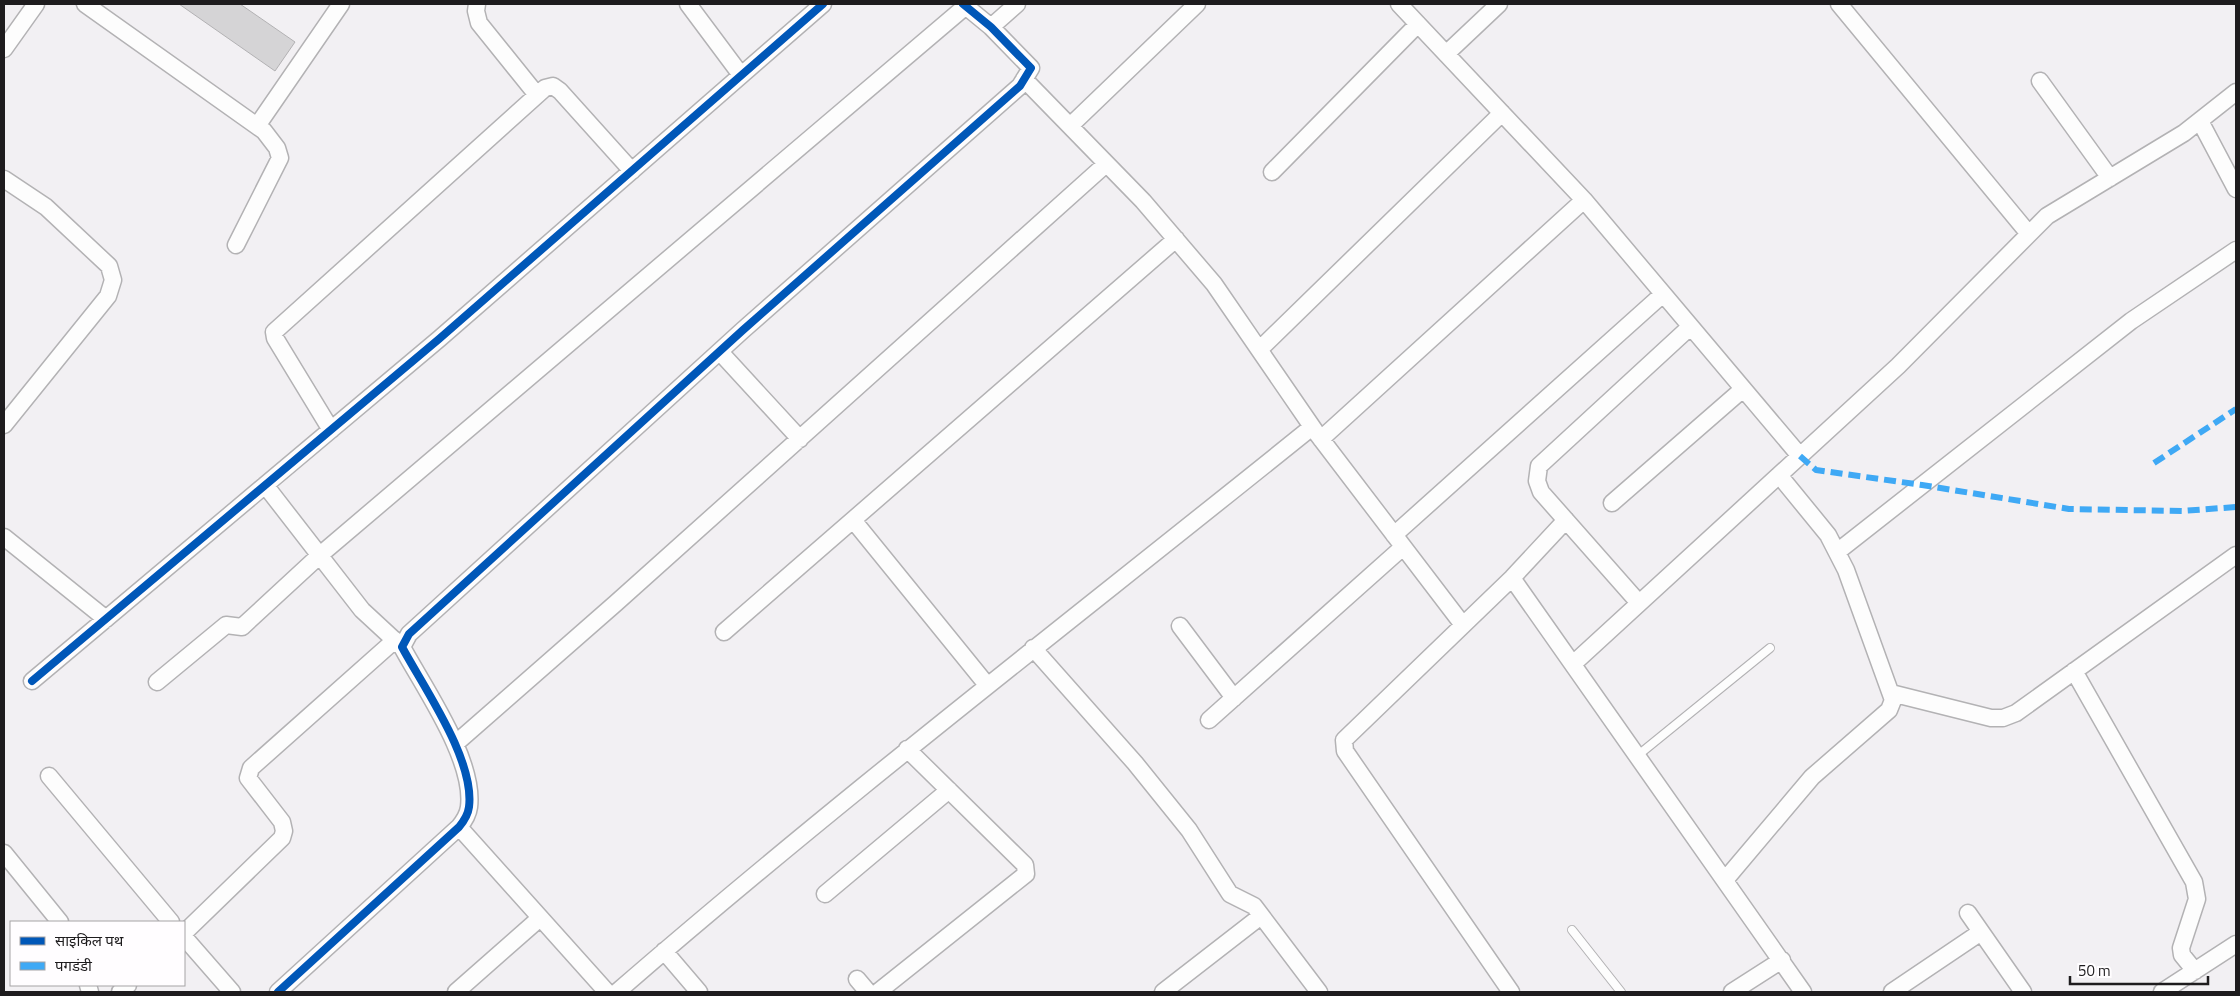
<svg xmlns="http://www.w3.org/2000/svg" width="2240" height="996" viewBox="0 0 2240 996" font-family="'Titillium Web','Noto Sans Devanagari',sans-serif">
<rect width="100%" height="100%" fill="#f2f0f3"/>
<path fill="#d5d4d6" stroke="#b2b1b3" d="M 179,4 L 240,4 L 295,42 L 275,71 Z"/>
<g fill="none" stroke-linecap="round" stroke-linejoin="round">
<g stroke="#b3b2b4" stroke-width="10">
<path id="service" d="M 1637,756 L 1770,648
M 1572,930 L 1621,992"/>
</g>
<g stroke="#b3b2b4" stroke-width="19">
<path id="minor" d="M 85,4 L 264,131 L 277,148 L 280,158 L 236,245
M 477,4 L 476,11 L 479,23 L 537,95
M 688,4 L 741,75
M 1399,4 L 1584,200 L 1800,456
M 1839,4 L 2029,234
M 991,27 L 1017,4
M 4,49 L 36,4
M 1446,54 L 1499,4
M 1024,79 L 1143,201 L 1214,284 L 1315,431 L 1463,625
M 2040,81 L 2110,178
M 2200,121 L 2236,189
M 257,126 L 341,4
M 1070,126 L 1197,4
M 1272,172 L 1418,24
M 4,179 L 46,207 L 109,266 L 113,280 L 108,296 L 4,425
M 1260,349 L 1502,113
M 720,352 L 800,439
M 331,430 L 275,338 L 274,332 L 545,88 L 553,86 L 560,91 L 632,171
M 1321,439 L 1584,200
M 265,485 L 362,610 L 402,647
M 1612,503 L 1743,389
M 853,520 L 987,685
M 1394,535 L 1663,294
M 4,537 L 106,619
M 1837,552 L 2131,321 L 2236,250
M 1512,578 L 1803,992
M 1639,603 L 1541,492 L 1537,481 L 1539,466 L 1690,327
M 1180,626 L 1234,698
M 724,632 L 1176,239
M 1033,648 L 1135,763 L 1189,830 L 1230,894 L 1254,906 L 1319,992
M 1573,664 L 1898,366 L 2047,216 L 2184,133 L 2236,92
M 2074,671 L 2194,882 L 2197,899 L 2181,948 L 2182,955 L 2195,971
M 32,681 L 439,339 L 823,4
M 157,682 L 226,625 L 242,627 L 320,555 L 966,6
M 1891,693 L 1991,718 L 2003,718 L 2016,713 L 2236,555
M 1209,720 L 1403,547
M 455,744 L 616,603 L 1106,164
M 49,776 L 171,922
M 459,827 L 607,992
M 4,853 L 60,922
M 1725,880 L 1812,777 L 1889,710 L 1893,700 L 1846,570 L 1828,535 L 1779,475
M 825,894 L 949,790
M 1968,913 L 2023,992
M 184,933 L 282,838 L 284,831 L 282,822 L 248,778 L 251,768 L 395,640
M 184,937 L 232,992
M 664,951 L 699,992
M 857,979 L 868,992
M 88,985 L 90,992
M 120,992 L 128,985
M 278,992 L 459,827 C 464,821 468,815 469,807 C 475,760 424,688 402,647 L 409,634 L 743,330 L 1020,86 L 1031,68 L 991,27 L 963,4
M 456,992 L 540,918
M 617,992 C 843,796 1080,614 1312,427
M 878,992 L 1026,874 L 1025,865 L 907,749
M 1163,992 L 1261,916
M 1511,992 L 1345,751 L 1344,740 L 1512,578 L 1566,520
M 1732,992 L 1782,960
M 1892,992 L 1981,932
M 2162,992 L 2236,944"/>
</g>
<use href="#service" stroke="#fdfdfd" stroke-width="8"/>
<use href="#minor" stroke="#fdfdfd" stroke-width="16"/>
<path stroke="#3fa9f5" stroke-width="6" stroke-dasharray="12 6" stroke-linecap="butt" d="M 1800,456 L 1816,470 L 1922,485 L 2069,509 L 2182,511 L 2236,507
M 2154,463 L 2236,409"/>
<g stroke="#fffdff" stroke-width="11">
<path id="cycleway" d="M 32,681 L 439,339 L 823,4
M 278,992 L 459,827 C 464,821 468,815 469,807 C 475,760 424,688 402,647 L 409,634 L 743,330 L 1020,86 L 1031,68 L 991,27 L 963,4"/>
</g>
<use href="#cycleway" stroke="#0057b8" stroke-width="8"/>
</g>
<rect width="2240" height="996" fill="none" stroke="#1e1c1e" stroke-width="10"/>
<rect x="10" y="921" width="175" height="65" fill="#fffdff" stroke="#a5a3a5"/>
<rect x="20" y="937" width="25" height="8" fill="#0057b8" stroke="#a5a3a5"/>
<text x="55" y="946" font-size="15" fill="#1e1c1e">साइकिल पथ</text>
<rect x="20" y="962" width="25" height="8" fill="#3fa9f5" stroke="#a5a3a5"/>
<text x="55" y="971" font-size="15" fill="#1e1c1e">पगडंडी</text>
<path d="M2070 976v8h138v-8" fill="none" stroke="#1e1c1e" stroke-width="2.5"/>
<text x="2078" y="976" font-size="15" fill="#1e1c1e" stroke="#fffdff" stroke-width="4" paint-order="stroke">50 m</text>
</svg>
